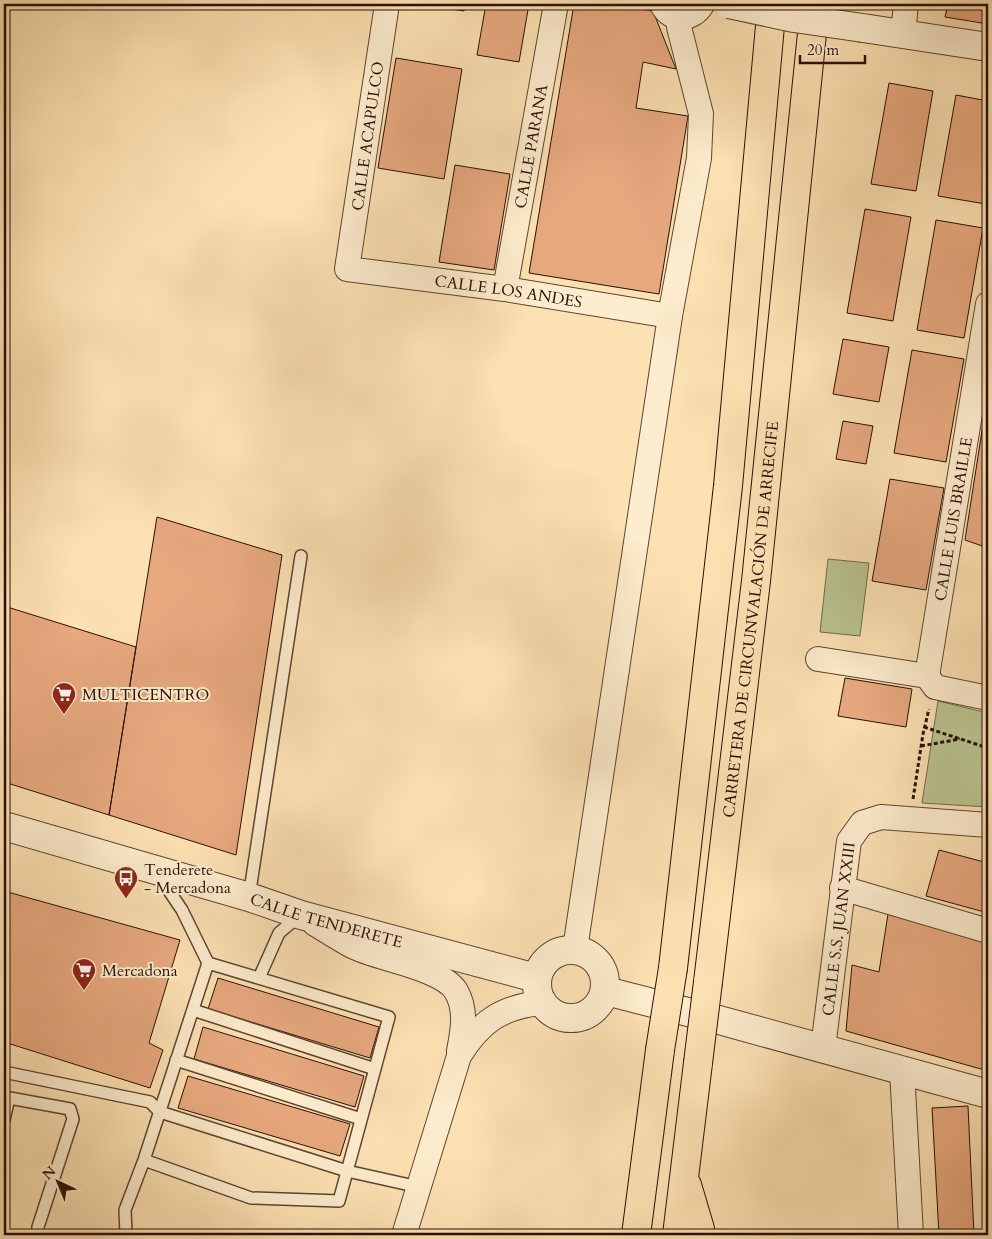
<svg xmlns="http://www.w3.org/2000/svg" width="992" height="1239" viewBox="0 0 992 1239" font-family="Cardo,serif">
<rect width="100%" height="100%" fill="#fce1b2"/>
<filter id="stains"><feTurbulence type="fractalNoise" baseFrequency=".004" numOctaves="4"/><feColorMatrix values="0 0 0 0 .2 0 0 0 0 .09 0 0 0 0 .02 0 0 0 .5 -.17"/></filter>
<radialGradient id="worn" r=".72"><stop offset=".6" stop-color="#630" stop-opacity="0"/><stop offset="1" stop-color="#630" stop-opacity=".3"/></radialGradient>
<path fill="#b9c490" stroke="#726a4b" d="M 828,559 L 869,563 L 860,636 L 820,632 Z
M 938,701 L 988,713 L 988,807 L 922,803 Z"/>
<path fill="#e7a87e" stroke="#2a0f06" d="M 419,4 L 465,4 L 464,11 Z
M 486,4 L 529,4 L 519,62 L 477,55 Z
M 574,4 L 614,4 L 653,11 L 676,69 L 643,62 L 636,108 L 688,116 L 659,294 L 529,273 Z
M 948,4 L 988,4 L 988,24 L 945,17 Z
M 396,58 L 462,69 L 444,179 L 378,168 Z
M 889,83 L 933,91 L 916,191 L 871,184 Z
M 956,95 L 988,101 L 986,204 L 938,196 Z
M 455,165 L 510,174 L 494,270 L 439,262 Z
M 865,209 L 911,217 L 893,321 L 847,313 Z
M 936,220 L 983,228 L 964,338 L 917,330 Z
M 843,339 L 889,347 L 879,402 L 833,394 Z
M 912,350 L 964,359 L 946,462 L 894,453 Z
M 988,392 L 988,548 L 965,540 Z
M 843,421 L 873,426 L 866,464 L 836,459 Z
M 890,479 L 944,488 L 926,590 L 872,581 Z
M 157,517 L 282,555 L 236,855 L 109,815 Z
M 4,606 L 136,647 L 109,815 L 4,782 Z
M 845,678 L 912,689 L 906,727 L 838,716 Z
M 939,850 L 988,863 L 988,913 L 926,896 Z
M 4,891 L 180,940 L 149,1043 L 163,1050 L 150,1088 L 4,1042 Z
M 888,914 L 988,942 L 988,1071 L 846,1031 L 852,965 L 879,972 Z
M 218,978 L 379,1027 L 370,1058 L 208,1009 Z
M 203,1027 L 364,1076 L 355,1107 L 194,1059 Z
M 188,1076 L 350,1124 L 340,1156 L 178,1108 Z
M 968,1106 L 974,1235 L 939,1235 L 932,1108 Z"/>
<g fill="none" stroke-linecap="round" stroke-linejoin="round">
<g stroke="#5e4431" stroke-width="14">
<path id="service" d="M 249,897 L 301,556
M 259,978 L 279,933 L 299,916
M 193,1010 L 375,1069
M 176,1060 L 361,1119
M 4,1072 L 150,1102 L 160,1112 L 347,1171 L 419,1187
M 4,1097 L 70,1109 L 73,1119 L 38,1227 L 38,1235
M 4,1120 L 9,1098
M 144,1160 L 251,1198 L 339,1201 L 389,1017 L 208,963
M 126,1235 L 125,1210 L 144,1160 L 208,963 L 182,910 L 159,876"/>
</g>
<g stroke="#5e4431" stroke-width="26">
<g id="minor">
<path id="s1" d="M 387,4 L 347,269 L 505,289 L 670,316"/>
<path d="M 903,34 L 906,4"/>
<path id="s2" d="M 505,289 L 556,4"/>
<path d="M 818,659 L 927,676 L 935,687 L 988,698"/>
<path id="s3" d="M 927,676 L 988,304"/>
<path d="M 842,888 L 988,931"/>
<path d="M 315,924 C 327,931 339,939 352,946 C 377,959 442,968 456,991 C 467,1010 463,1030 459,1051"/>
<path d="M 575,949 L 670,316 L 699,158 L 701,114 L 679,27 L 681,16"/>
<path id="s4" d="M 823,1048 L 849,841 L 862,823 L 881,817 L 988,825"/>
<path d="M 902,1070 L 911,1235"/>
<path d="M 404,1235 L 459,1056 C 480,1022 501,1007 541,1003"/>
</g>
</g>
<g stroke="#5e4431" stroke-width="30">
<g id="tertiary">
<path d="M 664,4 C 672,20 692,18 700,4"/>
<path d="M 863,28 L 988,47"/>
<path id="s5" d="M 4,826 L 249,897 L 301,915 L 536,978"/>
<circle cx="571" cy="984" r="34"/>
<path d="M 606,991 L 719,1020 L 988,1094"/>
</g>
</g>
<g stroke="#2a0f06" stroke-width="30">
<g id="motorway">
<path d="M 673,968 L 728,486 L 772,4"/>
<path id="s6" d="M 708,982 L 756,581 L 815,4"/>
<path d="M 687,1185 L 700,1229 L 700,1235"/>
<path d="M 636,1235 L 660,1050"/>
<path d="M 677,1235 L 698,1063"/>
</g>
</g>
<path stroke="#2a0f06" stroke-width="3" stroke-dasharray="4 2.5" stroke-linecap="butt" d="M 924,727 L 988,748
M 921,746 L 960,739
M 913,799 L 923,734 L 929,709"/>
<use href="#service" stroke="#fdeccd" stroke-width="11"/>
<use href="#minor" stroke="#fdeccd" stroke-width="24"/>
<use href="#tertiary" stroke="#fdeccd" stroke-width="28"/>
<use href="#motorway" stroke="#fce1b2" stroke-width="28"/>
<g stroke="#5e4431" stroke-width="30" stroke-linecap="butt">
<path id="tertiary-bridge" d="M 729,4 L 794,18 L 863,28"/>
</g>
<g stroke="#2a0f06" stroke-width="30" stroke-linecap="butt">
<path id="motorway-bridge" d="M 660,1050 L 673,968
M 698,1063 L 708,982"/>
</g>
<use href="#tertiary-bridge" stroke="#fdeccd" stroke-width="28"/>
<use href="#motorway-bridge" stroke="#fce1b2" stroke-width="28"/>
</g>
<defs>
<g id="supermarket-pin" transform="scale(1.25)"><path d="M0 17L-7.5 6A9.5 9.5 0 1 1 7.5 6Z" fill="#8f2418" stroke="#fdeccd"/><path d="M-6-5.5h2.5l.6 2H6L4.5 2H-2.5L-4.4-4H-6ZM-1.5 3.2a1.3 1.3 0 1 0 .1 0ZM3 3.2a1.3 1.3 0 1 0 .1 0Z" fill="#fff"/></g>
<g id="bus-pin" transform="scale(1.25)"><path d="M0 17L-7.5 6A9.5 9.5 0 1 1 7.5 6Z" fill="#8f2418" stroke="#fdeccd"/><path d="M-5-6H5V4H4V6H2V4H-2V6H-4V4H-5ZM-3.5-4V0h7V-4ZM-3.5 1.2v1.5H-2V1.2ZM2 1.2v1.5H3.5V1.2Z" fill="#fff"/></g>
</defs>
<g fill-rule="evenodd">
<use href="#supermarket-pin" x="64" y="694"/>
<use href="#bus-pin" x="126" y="878"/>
<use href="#supermarket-pin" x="84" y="970"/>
</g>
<g text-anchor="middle" stroke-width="4" stroke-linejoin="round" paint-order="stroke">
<g font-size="16" fill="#2a0f06" stroke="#fdeccd">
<text transform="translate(367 136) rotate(-82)" y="6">CALLE ACAPULCO</text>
<text dy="6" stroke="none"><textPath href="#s2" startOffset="145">CALLE PARANA</textPath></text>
<text dy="6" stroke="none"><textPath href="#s1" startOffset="431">CALLE LOS ANDES</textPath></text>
<text dy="6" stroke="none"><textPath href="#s3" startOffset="159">CALLE LUIS BRAILLE</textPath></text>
<text dy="6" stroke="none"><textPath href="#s6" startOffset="365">CARRETERA DE CIRCUNVALACIÓN DE ARRECIFE</textPath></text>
<text dy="6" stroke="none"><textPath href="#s5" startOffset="336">CALLE TENDERETE</textPath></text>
<text dy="6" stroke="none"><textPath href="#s4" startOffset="120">CALLE S.S. JUAN XXIII</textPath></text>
</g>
<g font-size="16" fill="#2a0f06" stroke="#fdeccd" text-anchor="start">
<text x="82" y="700">MULTICENTRO</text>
<text x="144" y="875">Tenderete<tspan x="144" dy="18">- Mercadona</tspan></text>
<text x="102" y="976">Mercadona</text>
</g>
</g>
<rect width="992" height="1239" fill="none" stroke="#fce1b2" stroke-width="20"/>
<rect x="5" y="5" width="982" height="1229" fill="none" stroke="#2a0f06" stroke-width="2.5"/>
<rect x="10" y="10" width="972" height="1219" fill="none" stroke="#2a0f06"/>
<g transform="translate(58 1182) rotate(316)" stroke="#fdeccd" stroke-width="4" paint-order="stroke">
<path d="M0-4L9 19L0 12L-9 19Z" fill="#2a0f06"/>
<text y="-8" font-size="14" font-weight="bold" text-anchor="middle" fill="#2a0f06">N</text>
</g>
<path d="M800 55v8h65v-8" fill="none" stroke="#2a0f06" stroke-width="2.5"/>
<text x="807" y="55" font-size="15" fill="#2a0f06" stroke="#fdeccd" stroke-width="4" paint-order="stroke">20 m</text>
<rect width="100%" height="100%" filter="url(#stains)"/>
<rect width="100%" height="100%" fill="url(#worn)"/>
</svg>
